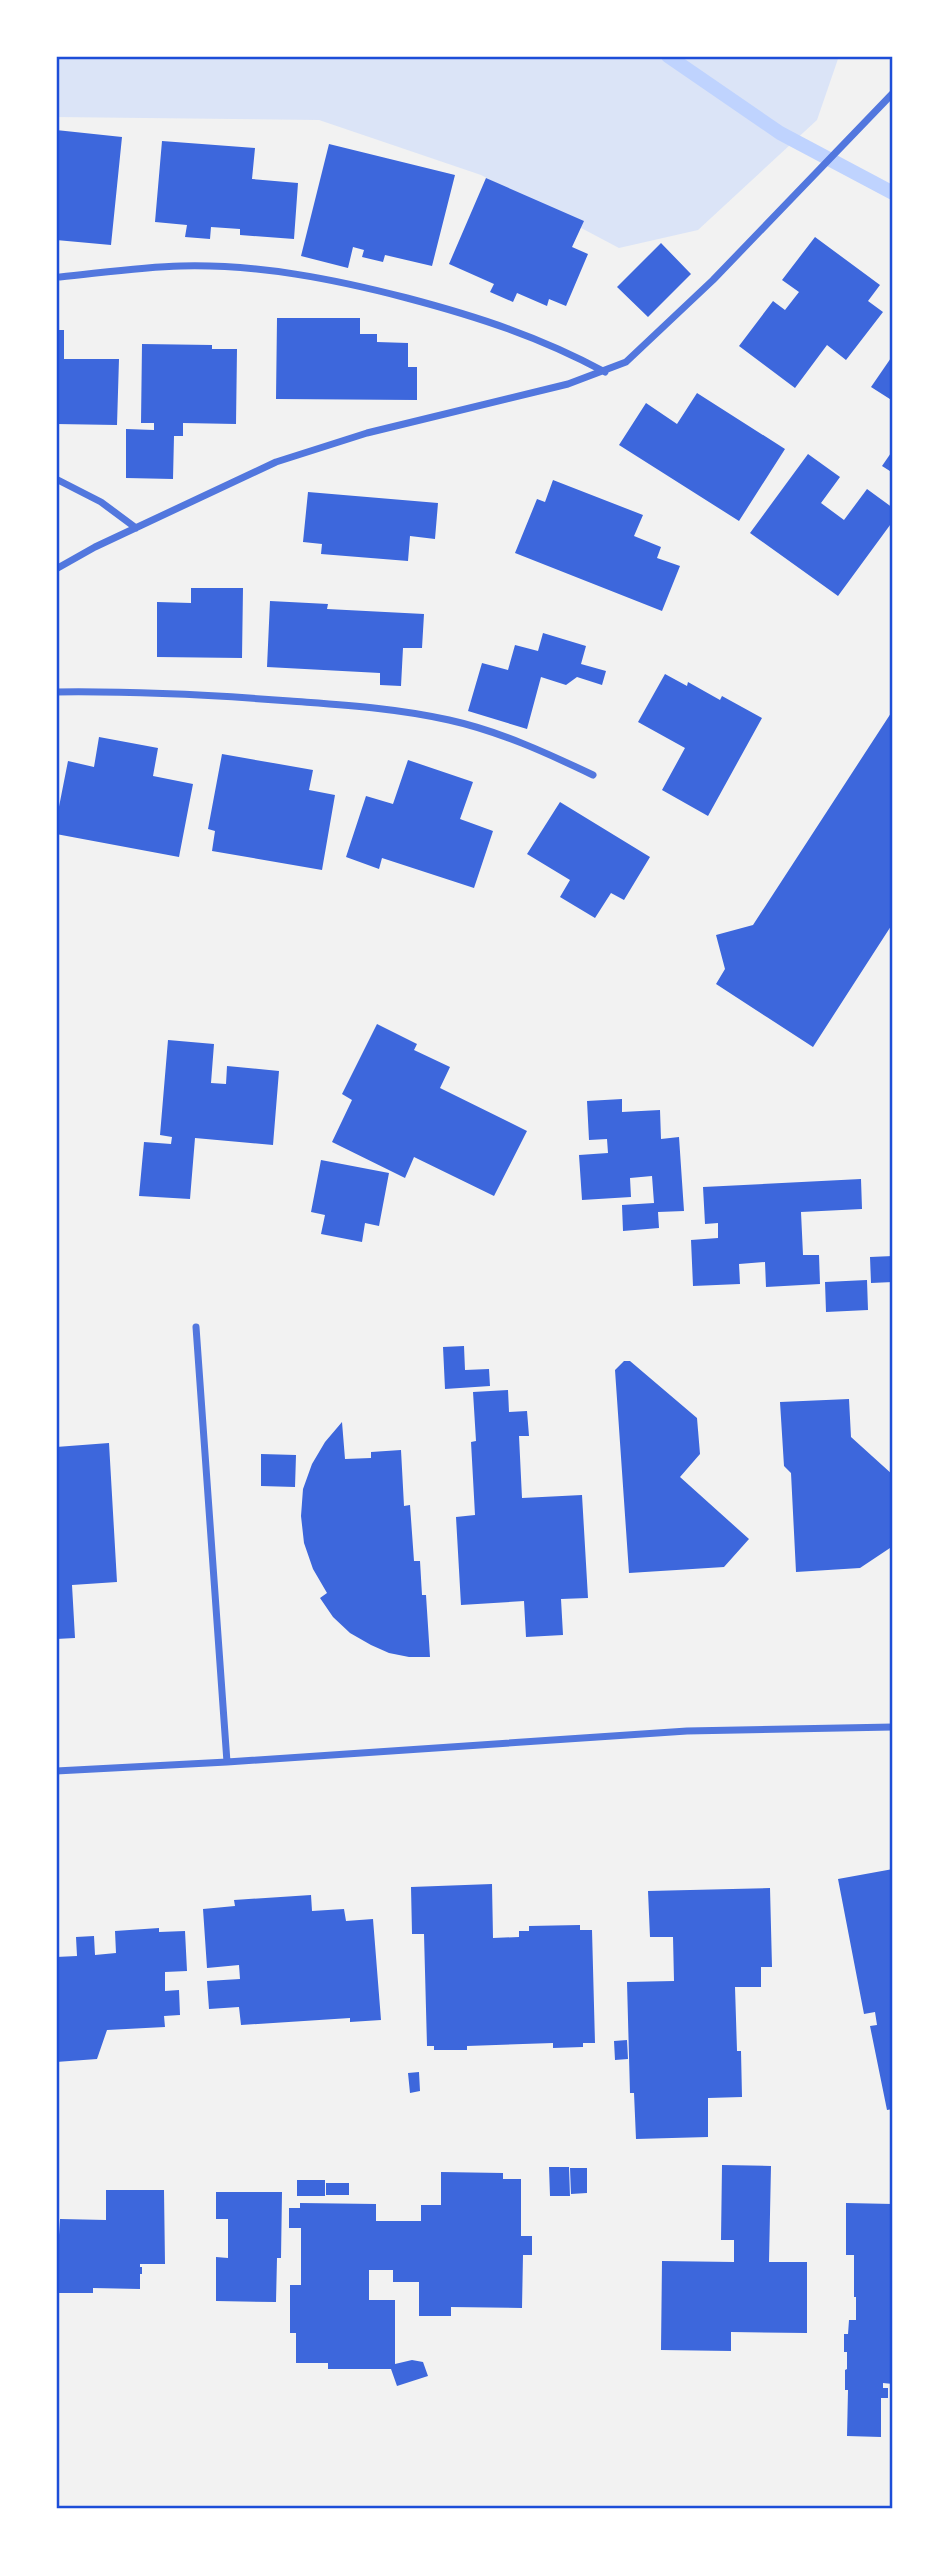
<svg xmlns="http://www.w3.org/2000/svg" width="949" height="2565" viewBox="0 0 949 2565" font-family="'Sofia Sans Condensed',sans-serif">
<rect width="100%" height="100%" fill="#f2f2f2"/>
<path fill="#dbe4f7" d="M 56,56 L 839,56 L 817,120 L 698,230 L 619,248 L 481,175 L 319,120 L 56,117 Z"/>
<g fill="none" stroke-linecap="round" stroke-linejoin="round">
<path stroke="#bfd3fe" stroke-width="14" d="M 668,56 L 780,133 L 893,193"/>
</g>
<path fill="#3d67dc" d="M 56,130 L 122,137 L 111,245 L 56,240 Z
M 162,141 L 255,148 L 252,179 L 298,183 L 294,239 L 240,235 L 240,229 L 211,227 L 210,239 L 185,237 L 187,225 L 155,222 Z
M 329,144 L 455,175 L 432,266 L 385,255 L 383,262 L 362,257 L 364,250 L 353,247 L 348,268 L 301,256 Z
M 486,178 L 584,221 L 572,247 L 588,254 L 566,306 L 549,299 L 547,306 L 517,293 L 513,302 L 490,292 L 494,284 L 449,264 Z
M 815,237 L 880,285 L 868,301 L 883,312 L 846,360 L 827,345 L 795,388 L 739,346 L 773,301 L 785,310 L 799,292 L 782,280 Z
M 661,243 L 691,274 L 648,317 L 617,287 Z
M 277,318 L 360,318 L 360,334 L 377,334 L 377,342 L 408,343 L 408,367 L 417,367 L 417,400 L 276,399 Z
M 56,330 L 64,330 L 64,359 L 119,359 L 117,425 L 56,424 Z
M 142,344 L 212,345 L 212,349 L 237,349 L 236,424 L 183,423 L 183,436 L 174,436 L 173,479 L 126,478 L 126,429 L 154,430 L 154,423 L 141,423 Z
M 893,355 L 893,401 L 871,387 Z
M 697,393 L 785,449 L 739,521 L 619,445 L 646,403 L 677,424 Z
M 893,450 L 893,473 L 882,466 Z
M 808,454 L 840,477 L 821,503 L 844,520 L 867,489 L 893,508 L 893,521 L 838,596 L 750,533 Z
M 553,480 L 643,515 L 634,536 L 661,547 L 657,558 L 680,566 L 662,611 L 515,553 L 537,499 L 545,502 Z
M 308,492 L 438,503 L 435,539 L 410,536 L 408,561 L 321,554 L 322,544 L 303,542 Z
M 191,588 L 243,588 L 242,658 L 157,657 L 157,602 L 191,603 Z
M 270,601 L 328,604 L 327,609 L 424,614 L 422,648 L 403,648 L 401,686 L 380,685 L 380,673 L 267,667 Z
M 543,633 L 586,646 L 581,664 L 606,671 L 602,685 L 577,677 L 566,685 L 541,677 L 527,729 L 468,711 L 482,663 L 508,670 L 515,645 L 538,651 Z
M 665,674 L 687,686 L 688,682 L 720,700 L 722,696 L 762,718 L 708,816 L 662,790 L 685,748 L 638,722 Z
M 893,710 L 893,923 L 813,1047 L 716,984 L 725,969 L 716,935 L 753,925 Z
M 99,737 L 158,748 L 153,776 L 193,784 L 179,857 L 56,834 L 56,822 L 68,761 L 94,767 Z
M 222,754 L 313,770 L 309,790 L 335,795 L 322,870 L 212,851 L 215,831 L 208,829 Z
M 408,760 L 473,782 L 460,819 L 493,831 L 474,888 L 382,858 L 379,869 L 346,857 L 366,796 L 393,804 Z
M 560,802 L 650,857 L 624,900 L 611,893 L 595,918 L 560,897 L 570,880 L 527,854 Z
M 377,1024 L 417,1044 L 414,1050 L 450,1067 L 440,1088 L 527,1131 L 494,1196 L 414,1157 L 405,1178 L 332,1142 L 352,1100 L 342,1094 Z
M 168,1040 L 214,1044 L 211,1083 L 226,1084 L 227,1066 L 279,1071 L 273,1145 L 195,1138 L 190,1199 L 139,1196 L 144,1142 L 171,1144 L 172,1137 L 160,1135 Z
M 622,1099 L 622,1112 L 660,1110 L 661,1139 L 679,1137 L 684,1211 L 658,1212 L 659,1228 L 623,1231 L 622,1205 L 654,1203 L 652,1176 L 630,1178 L 631,1197 L 582,1200 L 579,1155 L 608,1153 L 607,1139 L 589,1140 L 587,1101 Z
M 321,1160 L 389,1173 L 379,1226 L 365,1223 L 362,1242 L 321,1234 L 325,1215 L 311,1212 Z
M 861,1179 L 862,1209 L 801,1212 L 803,1255 L 819,1255 L 820,1284 L 766,1287 L 765,1262 L 739,1264 L 740,1284 L 693,1286 L 691,1240 L 718,1238 L 718,1223 L 705,1224 L 703,1187 Z
M 893,1256 L 893,1282 L 871,1283 L 870,1257 Z
M 867,1280 L 868,1310 L 826,1312 L 825,1282 Z
M 464,1346 L 465,1370 L 489,1369 L 490,1386 L 445,1389 L 443,1347 Z
M 624,1361 L 630,1361 L 697,1418 L 700,1454 L 680,1477 L 749,1539 L 724,1567 L 629,1573 L 615,1370 Z
M 508,1390 L 509,1412 L 527,1411 L 529,1436 L 519,1436 L 522,1498 L 582,1495 L 588,1598 L 561,1599 L 563,1635 L 526,1637 L 524,1601 L 461,1605 L 456,1517 L 475,1515 L 471,1442 L 476,1441 L 473,1392 Z
M 849,1399 L 851,1437 L 893,1475 L 893,1546 L 860,1568 L 796,1572 L 791,1473 L 784,1466 L 780,1402 Z
M 342,1422 L 345,1459 L 371,1458 L 371,1452 L 401,1450 L 404,1506 L 410,1505 L 414,1561 L 420,1561 L 422,1595 L 426,1595 L 430,1657 L 409,1657 L 389,1653 L 371,1645 L 350,1633 L 333,1617 L 320,1598 L 327,1593 L 313,1569 L 304,1543 L 301,1516 L 303,1489 L 312,1464 L 325,1442 Z
M 109,1443 L 117,1582 L 72,1585 L 75,1638 L 56,1639 L 56,1447 Z
M 261,1454 L 296,1455 L 295,1487 L 261,1486 Z
M 893,1869 L 893,2109 L 887,2110 L 870,2026 L 877,2025 L 875,2012 L 864,2014 L 838,1879 Z
M 492,1884 L 493,1938 L 519,1937 L 519,1931 L 529,1931 L 529,1926 L 580,1925 L 580,1930 L 592,1930 L 595,2043 L 583,2043 L 583,2047 L 553,2048 L 553,2043 L 467,2046 L 467,2050 L 434,2050 L 434,2046 L 427,2046 L 424,1934 L 412,1934 L 411,1887 Z
M 770,1888 L 772,1967 L 761,1967 L 761,1987 L 735,1987 L 737,2051 L 741,2051 L 742,2097 L 708,2098 L 708,2137 L 636,2139 L 634,2093 L 630,2093 L 627,1982 L 674,1981 L 673,1937 L 650,1937 L 648,1891 Z
M 311,1895 L 312,1911 L 344,1909 L 346,1921 L 373,1919 L 381,2020 L 350,2022 L 350,2018 L 241,2025 L 239,2007 L 209,2009 L 207,1981 L 240,1979 L 239,1965 L 207,1968 L 203,1909 L 235,1906 L 234,1900 Z
M 159,1928 L 159,1932 L 185,1931 L 187,1971 L 165,1972 L 165,1991 L 179,1990 L 180,2015 L 164,2016 L 165,2027 L 107,2030 L 97,2059 L 56,2062 L 56,1957 L 77,1956 L 76,1937 L 94,1936 L 95,1955 L 116,1953 L 115,1931 Z
M 627,2040 L 628,2059 L 615,2060 L 614,2041 Z
M 419,2072 L 420,2091 L 410,2093 L 408,2073 Z
M 722,2165 L 771,2166 L 769,2262 L 807,2262 L 807,2333 L 731,2332 L 731,2351 L 661,2350 L 662,2261 L 734,2262 L 734,2240 L 721,2240 Z
M 549,2167 L 569,2167 L 570,2196 L 550,2196 Z
M 570,2168 L 587,2168 L 587,2193 L 571,2194 Z
M 441,2172 L 503,2173 L 503,2179 L 521,2179 L 521,2236 L 532,2236 L 532,2255 L 523,2255 L 522,2308 L 451,2307 L 451,2316 L 419,2316 L 419,2282 L 393,2282 L 393,2270 L 369,2270 L 369,2300 L 395,2300 L 395,2364 L 412,2360 L 423,2362 L 428,2376 L 397,2386 L 391,2369 L 328,2369 L 328,2363 L 296,2363 L 296,2333 L 290,2333 L 290,2285 L 301,2285 L 301,2228 L 289,2228 L 289,2208 L 300,2208 L 300,2203 L 376,2204 L 376,2221 L 421,2221 L 421,2205 L 441,2205 Z
M 297,2180 L 325,2180 L 325,2196 L 297,2196 Z
M 326,2183 L 349,2183 L 349,2195 L 326,2195 Z
M 106,2190 L 164,2190 L 165,2264 L 140,2264 L 140,2267 L 142,2267 L 142,2274 L 140,2274 L 140,2289 L 93,2288 L 93,2293 L 56,2293 L 56,2235 L 59,2235 L 60,2219 L 106,2220 Z
M 216,2192 L 282,2192 L 281,2258 L 277,2258 L 276,2302 L 216,2301 L 216,2257 L 228,2258 L 228,2219 L 216,2219 Z
M 846,2203 L 893,2204 L 893,2384 L 883,2383 L 883,2388 L 888,2388 L 888,2398 L 881,2398 L 881,2437 L 847,2436 L 848,2390 L 845,2390 L 845,2370 L 847,2369 L 847,2352 L 844,2352 L 844,2334 L 848,2334 L 849,2320 L 856,2320 L 856,2297 L 854,2297 L 854,2255 L 846,2255 Z"/>
<g fill="none" stroke-linecap="round" stroke-linejoin="round">
<path stroke="#5277de" stroke-width="7" d="M 60,277 C 100,273 141,267 181,266 C 258,264 334,279 407,298 C 479,317 540,337 605,372
M 56,479 L 101,502 L 136,528
M 56,569 L 95,547 L 276,462 L 367,433 L 568,384 L 626,362 L 713,280 L 893,93
M 56,692 C 135,691 212,695 290,701 C 343,705 397,708 449,720 C 499,731 547,753 593,775
M 196,1327 L 227,1762
M 56,1771 L 227,1762 L 687,1731 L 893,1727"/>
</g>
<rect width="949" height="2565" fill="none" stroke="#ffffff" stroke-width="116"/>
<rect x="58" y="58" width="833" height="2449" fill="none" stroke="#1d4ed8" stroke-width="2.5"/>
</svg>
